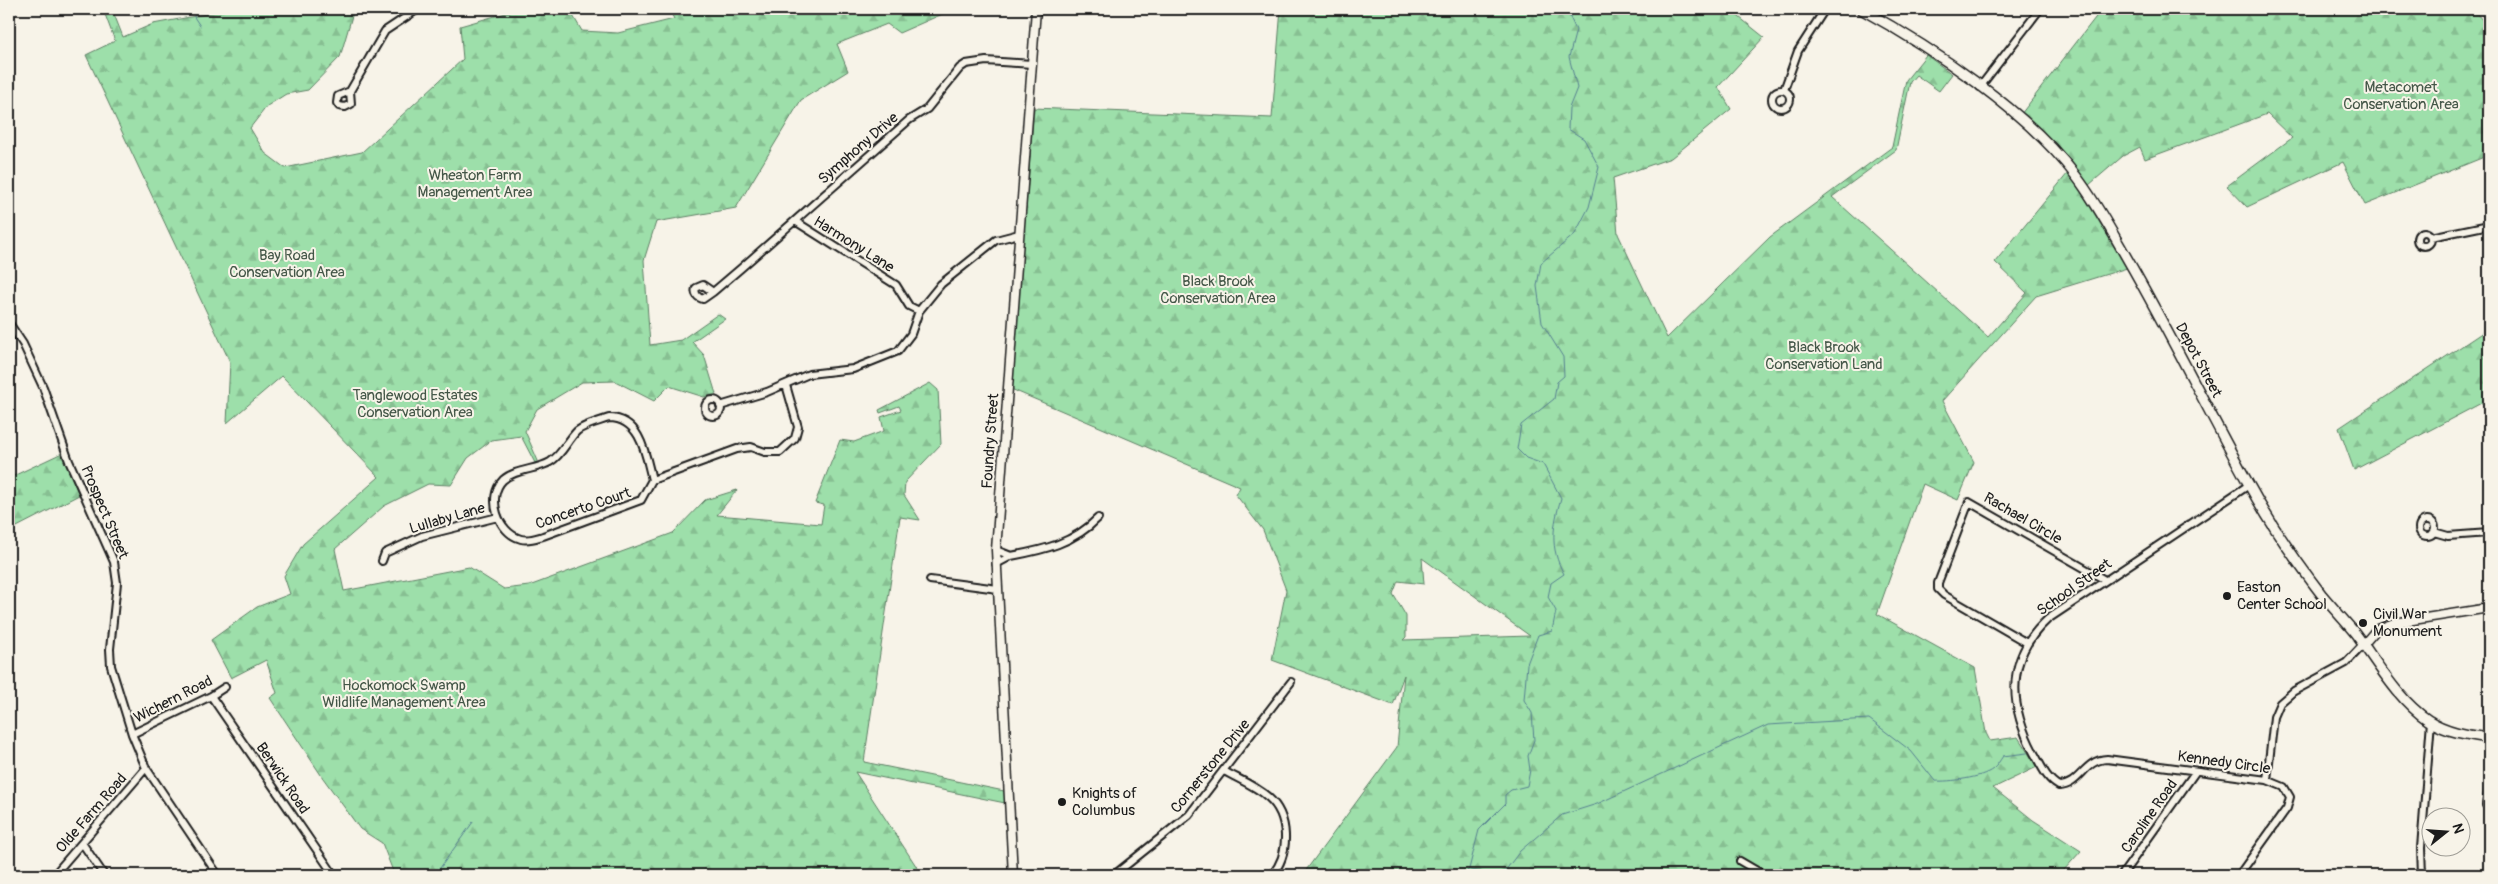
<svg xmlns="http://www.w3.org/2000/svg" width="2498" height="884" viewBox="0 0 2498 884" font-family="Pangolin,sans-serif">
<defs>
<pattern id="forest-firs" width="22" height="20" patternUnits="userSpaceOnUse" patternTransform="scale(1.25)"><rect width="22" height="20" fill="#9ddfaa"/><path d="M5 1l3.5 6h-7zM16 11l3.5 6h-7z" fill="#87bf92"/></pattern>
</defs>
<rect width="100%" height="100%" fill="#f7f3e8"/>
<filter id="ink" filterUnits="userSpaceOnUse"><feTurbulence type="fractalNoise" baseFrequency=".02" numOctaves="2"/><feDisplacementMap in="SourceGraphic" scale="10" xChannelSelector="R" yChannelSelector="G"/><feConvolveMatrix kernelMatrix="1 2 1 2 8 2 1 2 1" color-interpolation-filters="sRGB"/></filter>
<g filter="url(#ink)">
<path fill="url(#forest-firs)" stroke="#5c7e63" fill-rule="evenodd" d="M 103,9 L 112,9 L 123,37 L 153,24 L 233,9 L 354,9 L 340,57 L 308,90 L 286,94 L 267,106 L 250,128 L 265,153 L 285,168 L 362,152 L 463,59 L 460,26 L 520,9 L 569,9 L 582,31 L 618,33 L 674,19 L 669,9 L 949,9 L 947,12 L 899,33 L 887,24 L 837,44 L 848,71 L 801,100 L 736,208 L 656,222 L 644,260 L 650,345 L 681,340 L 718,314 L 725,319 L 692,342 L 704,355 L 716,394 L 704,397 L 669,386 L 654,401 L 615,381 L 582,382 L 537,409 L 525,431 L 538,461 L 535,463 L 521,436 L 492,440 L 468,458 L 451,485 L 428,484 L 384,506 L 335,549 L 344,591 L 469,567 L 504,589 L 529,586 L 673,533 L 705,500 L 737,490 L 717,515 L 821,524 L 824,505 L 815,503 L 840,440 L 854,442 L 884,431 L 881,417 L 901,410 L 899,406 L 880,413 L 879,410 L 930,383 L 938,390 L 941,444 L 905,482 L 904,495 L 920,520 L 900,517 L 864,762 L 1004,791 L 1005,803 L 855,772 L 922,875 L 393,875 L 394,874 L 382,843 L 360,829 L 323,778 L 270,698 L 277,693 L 266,660 L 231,678 L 211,640 L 257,607 L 290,594 L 284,576 L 303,544 L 379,477 L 282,376 L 227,423 L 230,362 L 86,55 L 115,41 Z
M 1281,9 L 1729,9 L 1764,37 L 1718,87 L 1731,109 L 1671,158 L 1613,178 L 1618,234 L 1667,338 L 1770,237 L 1892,147 L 1906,80 L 1926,55 L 1952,74 L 1939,91 L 1916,75 L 1910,82 L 1896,150 L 1832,197 L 1988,337 L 2027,293 L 1995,262 L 2068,173 L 2074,180 L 2127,268 L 2036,296 L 1942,401 L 1974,462 L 1958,500 L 1923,484 L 1877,614 L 1975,668 L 1986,733 L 1990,741 L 2018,737 L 2037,767 L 1993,788 L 2033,820 L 2081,851 L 2064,870 L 2056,875 L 1306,875 L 1304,873 L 1397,747 L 1404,675 L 1393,705 L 1272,660 L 1286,590 L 1263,530 L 1236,495 L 1240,487 L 1011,389 L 1034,108 L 1272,118 ZM 1422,558 L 1530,636 L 1403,640 L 1406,637 L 1406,616 L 1393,594 L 1398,581 L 1424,584 Z
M 2102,9 L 2472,9 L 2489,27 L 2489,155 L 2365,205 L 2343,162 L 2247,207 L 2227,186 L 2292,138 L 2267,114 L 2145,159 L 2140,147 L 2123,156 L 2089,185 L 2059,149 L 2021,114 Z
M 2489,328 L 2489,399 L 2354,470 L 2339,428 Z
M 62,453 L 79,495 L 9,531 L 9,478 Z"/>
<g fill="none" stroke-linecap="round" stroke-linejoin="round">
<path stroke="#568090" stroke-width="1" d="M 195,9 L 194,17 L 200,26
M 1470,870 L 1499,875
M 435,875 L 473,822
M 1464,875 L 1469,869 L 1479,830 L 1505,804 L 1505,795 L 1511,790 L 1527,786 L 1530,770 L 1528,756 L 1534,740 L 1532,713 L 1524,700 L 1527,664 L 1538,635 L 1552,631 L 1556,611 L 1548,597 L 1551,583 L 1564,574 C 1549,547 1553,526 1561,498 L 1543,464 L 1526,458 L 1517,449 L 1521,425 L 1554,399 L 1557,382 L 1564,376 L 1563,357 L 1542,323 L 1537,286 L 1541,263 L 1575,234 L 1589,207 L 1599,167 L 1584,139 L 1568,129 L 1569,108 L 1577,88 L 1569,57 L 1576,30 L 1569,15 L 1571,9
M 1502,875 L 1520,851 L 1562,815 L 1597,804 L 1768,725 L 1869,719 L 1911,751 L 1935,781 C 1949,782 1982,778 1993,769 C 1997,766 2000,760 2003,756 L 2027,753"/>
<g stroke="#1c1c1c" stroke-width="10">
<path id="minor" d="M 1980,87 L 2040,9
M1772 99a9 9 0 1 1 18 0a9 9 0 1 1-18 0Z
M 1784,90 L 1798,51 L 1825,9
M 350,91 L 385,31 L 418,9
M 350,91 L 351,104 L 345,107 L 339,106 L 337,103 L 338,96 Z
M 795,221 L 896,285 L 909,306 L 919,311
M2417 239a7 7 0 1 1 14 0a7 7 0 1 1-14 0Z
M 2431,237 L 2489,225
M 713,292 L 703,299 C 698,298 694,294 696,288 L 703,285 L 713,292 L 740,269 L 909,120 L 927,109 L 960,68 L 966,64 L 986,61 L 1032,64
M 9,323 L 23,344 L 43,387 L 69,461 L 114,562 L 117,583 L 110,649 L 111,666 L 132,734 L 146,768 L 218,875
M705 408a8 8 0 1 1 16 0a8 8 0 1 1-16 0Z
M 720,406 L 767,392 L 809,374 L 853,369 L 898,351 L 911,334 L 919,311 L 941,284 L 996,240 L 1019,234
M 609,418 C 641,418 646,456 652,480 L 641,500 L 543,536 C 536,538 529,541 521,539 C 498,533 486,497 503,480 C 515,469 536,470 550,462 C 562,455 567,441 577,431 C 586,424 598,422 609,418 Z
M 652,480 L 737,449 L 751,447 L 765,452 L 780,452 L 795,438 L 798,427 L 786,385
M2419 528a8 8 0 1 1 16 0a8 8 0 1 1-16 0Z
M 2434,532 L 2448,536 L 2489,533
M 996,550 L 1011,556 L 996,564
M 1011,556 C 1044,550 1074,543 1098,518
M 382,561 L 385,553 L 422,536 L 498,517
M 930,580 L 998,589
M 2027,643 L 1944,595 L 1938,589 L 1938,583 L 1969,502 L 2105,580
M 211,696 L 334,875
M 132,734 L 211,696 L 225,687
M 1224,771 C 1238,779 1256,786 1268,797 C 1290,816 1290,854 1272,875
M 2267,780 L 2274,717 L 2280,703 L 2294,691 L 2346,663 L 2363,645
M 2486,805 L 2489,787
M 82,843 L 104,875
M 1740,861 L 1764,875
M 54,875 L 146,768
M 1114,875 L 1189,815 L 1291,682
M 2122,875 L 2196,771
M 2239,875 L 2287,808 L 2290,797 L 2284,787 L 2267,780 L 2107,759 C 2083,760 2081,785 2059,786 C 2046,779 2041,765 2034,753 C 2009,706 2005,658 2048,619 L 2249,485
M 2422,875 L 2421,848 L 2431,721"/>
</g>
<g stroke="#1c1c1c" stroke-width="11">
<path id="major" d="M 9,10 L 12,9
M 2363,645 L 2376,630 L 2394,623 L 2489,608
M 1013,875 L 996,550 L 1036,9"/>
</g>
<g stroke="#1c1c1c" stroke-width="12">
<path id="highway" d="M 1861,9 C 1932,48 2027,111 2076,176 C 2096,202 2112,232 2128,260 C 2170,333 2207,409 2248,483 C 2269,522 2295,560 2322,595 C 2333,608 2344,620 2355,633 C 2377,662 2397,699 2428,720 C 2446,732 2468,735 2489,738"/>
</g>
<use href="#minor" stroke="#f7f3e8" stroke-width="6"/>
<use href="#major" stroke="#f7f3e8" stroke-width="8"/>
<use href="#highway" stroke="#f7f3e8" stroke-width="9"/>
</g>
</g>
<g fill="#1c1c1c" stroke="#f7f3e8" stroke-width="2">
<circle cx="2227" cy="596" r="5"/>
<circle cx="2363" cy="623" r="5"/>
<circle cx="1062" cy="802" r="5"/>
</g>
<g text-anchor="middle" stroke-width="4" stroke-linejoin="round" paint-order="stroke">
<g font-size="15" fill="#435647" stroke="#f7f3e8">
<text x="2401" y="92">Metacomet<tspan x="2401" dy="17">Conservation Area</tspan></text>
<text x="475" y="180">Wheaton Farm<tspan x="475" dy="17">Management Area</tspan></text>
<text x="287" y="260">Bay Road<tspan x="287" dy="17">Conservation Area</tspan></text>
<text x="1218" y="286">Black Brook<tspan x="1218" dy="17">Conservation Area</tspan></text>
<text x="1824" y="352">Black Brook<tspan x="1824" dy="17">Conservation Land</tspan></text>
<text x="415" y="400">Tanglewood Estates<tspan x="415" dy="17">Conservation Area</tspan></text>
<text x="404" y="690">Hockomock Swamp<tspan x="404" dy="17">Wildlife Management Area</tspan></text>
</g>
<g font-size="15" fill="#1c1c1c" stroke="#f7f3e8">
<text transform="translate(858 148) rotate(-41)" y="5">Symphony Drive</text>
<text transform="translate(854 244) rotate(32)" y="5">Harmony Lane</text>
<text transform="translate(2199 360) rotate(62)" y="5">Depot Street</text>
<text transform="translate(990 441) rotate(-86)" y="5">Foundry Street</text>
<text transform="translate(583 508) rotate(-19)" y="5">Concerto Court</text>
<text transform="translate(105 512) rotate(67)" y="5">Prospect Street</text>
<text transform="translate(447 518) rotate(-16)" y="5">Lullaby Lane</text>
<text transform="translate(2023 518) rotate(30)" y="5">Rachael Circle</text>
<text transform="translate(2074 587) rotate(-35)" y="5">School Street</text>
<text transform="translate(173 699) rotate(-27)" y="5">Wichern Road</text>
<text transform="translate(2224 762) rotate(8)" y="5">Kennedy Circle</text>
<text transform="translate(1210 766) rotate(-51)" y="5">Cornerstone Drive</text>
<text transform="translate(283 778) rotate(56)" y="5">Berwick Road</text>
<text transform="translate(91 813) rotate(-49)" y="5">Olde Farm Road</text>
<text transform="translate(2149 816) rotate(-55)" y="5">Caroline Road</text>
</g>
<g font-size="15" fill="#1c1c1c" stroke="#f7f3e8" text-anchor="start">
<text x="2237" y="592">Easton<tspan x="2237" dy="17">Center School</tspan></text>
<text x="2373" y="619">Civil War<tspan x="2373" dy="17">Monument</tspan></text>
<text x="1072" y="798">Knights of<tspan x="1072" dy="17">Columbus</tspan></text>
</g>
</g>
<rect width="2498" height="884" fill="none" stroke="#f7f3e8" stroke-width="30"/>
<rect x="15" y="15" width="2468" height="854" fill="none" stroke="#1c1c1c" stroke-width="2" filter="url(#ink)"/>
<g transform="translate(2446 832) rotate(73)"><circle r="24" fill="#f7f3e8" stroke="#9f9d96"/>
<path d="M0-4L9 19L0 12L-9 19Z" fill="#1c1c1c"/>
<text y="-8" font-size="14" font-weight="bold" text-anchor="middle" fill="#1c1c1c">N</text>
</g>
</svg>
